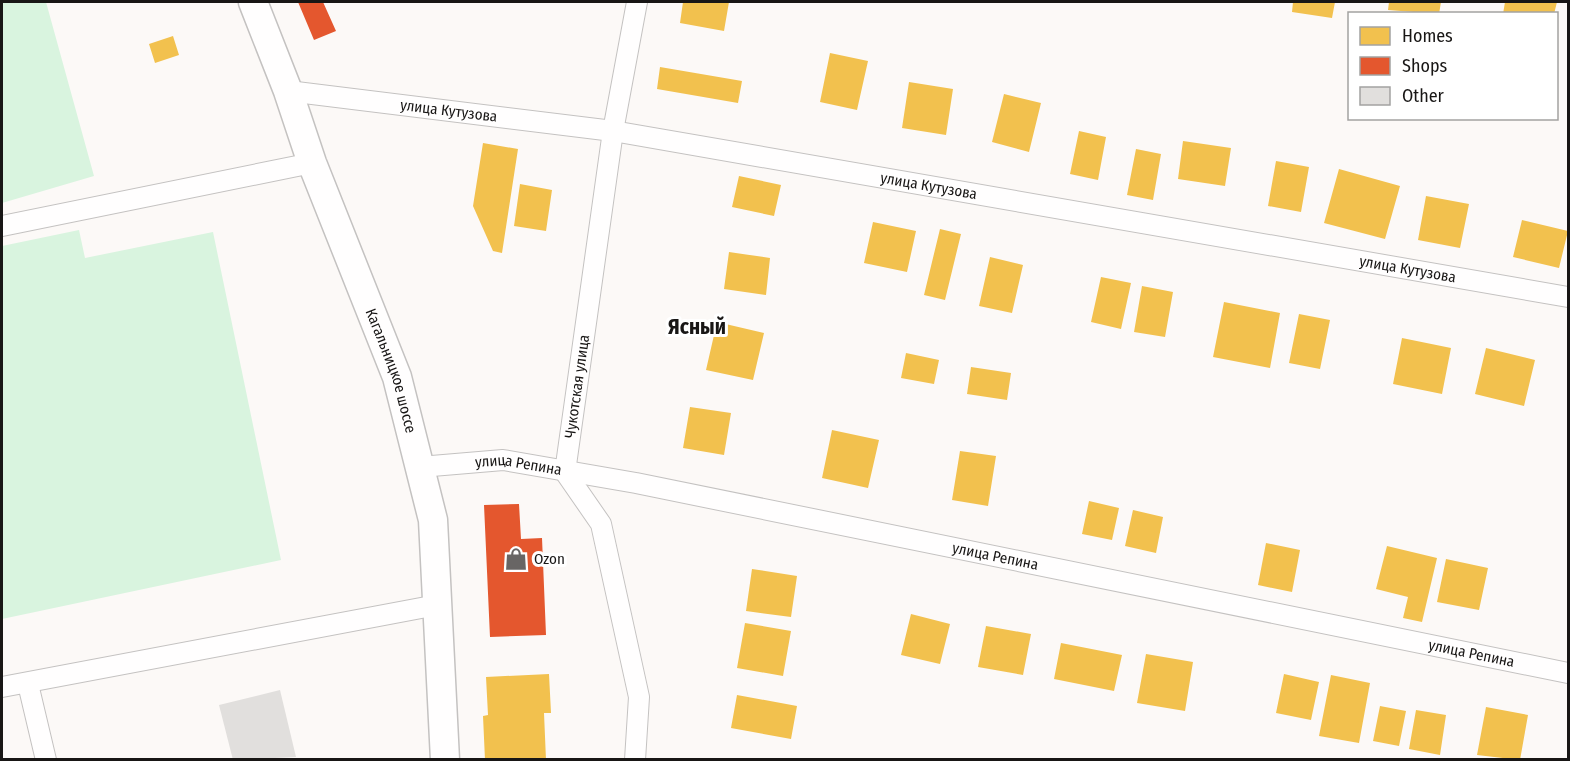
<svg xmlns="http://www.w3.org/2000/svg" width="1570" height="761" viewBox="0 0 1570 761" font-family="'Fira Sans Condensed',sans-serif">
<rect width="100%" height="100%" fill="#fcf9f7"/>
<path fill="#d9f4df" d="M 2,2 L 46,2 L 94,176 L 2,203 Z
M 79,230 L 85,258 L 213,232 L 281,560 L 2,619 L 2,246 Z"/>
<path fill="#f2c14e" d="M 683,2 L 729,2 L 724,31 L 680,23 Z
M 1293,2 L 1335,2 L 1332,18 L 1292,12 Z
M 1389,2 L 1441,2 L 1439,14 L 1388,10 Z
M 1505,2 L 1557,2 L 1554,14 L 1503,14 Z
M 173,36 L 179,55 L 155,63 L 149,44 Z
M 830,53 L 868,61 L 857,110 L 820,102 Z
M 660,67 L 742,81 L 738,103 L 657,89 Z
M 909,82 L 953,89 L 946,135 L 902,128 Z
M 1004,94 L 1041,103 L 1029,152 L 992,142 Z
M 1079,131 L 1106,137 L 1098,180 L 1070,174 Z
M 1183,141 L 1231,148 L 1225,186 L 1178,179 Z
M 483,143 L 518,149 L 502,253 L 493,251 L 473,206 Z
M 1136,149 L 1161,154 L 1153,200 L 1127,195 Z
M 1276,161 L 1309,167 L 1301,212 L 1268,206 Z
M 1339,169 L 1400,186 L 1385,239 L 1324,223 Z
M 739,176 L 781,185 L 774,216 L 732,207 Z
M 520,184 L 552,190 L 546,231 L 514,226 Z
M 1426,196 L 1469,204 L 1460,248 L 1418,240 Z
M 1522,220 L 1568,231 L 1559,268 L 1513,257 Z
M 873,222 L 916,231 L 907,272 L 864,263 Z
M 940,229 L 961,234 L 945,300 L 924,295 Z
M 729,252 L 770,258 L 766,295 L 724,289 Z
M 990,257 L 1023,265 L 1012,313 L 979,306 Z
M 1101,277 L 1131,283 L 1121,329 L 1091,322 Z
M 1142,286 L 1173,292 L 1165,337 L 1134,332 Z
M 1224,302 L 1280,313 L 1270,368 L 1213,357 Z
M 1299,314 L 1330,320 L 1320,369 L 1289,363 Z
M 717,322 L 764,333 L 753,380 L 706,370 Z
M 1402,338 L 1451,348 L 1442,394 L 1393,384 Z
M 1486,348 L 1535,360 L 1524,406 L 1475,394 Z
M 906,353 L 939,360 L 934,384 L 901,378 Z
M 971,367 L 1011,373 L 1007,400 L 967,394 Z
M 690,407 L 731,413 L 724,455 L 683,448 Z
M 832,430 L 879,440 L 868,488 L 822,478 Z
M 960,451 L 996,456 L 988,506 L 952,500 Z
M 1089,501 L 1119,508 L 1112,540 L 1082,534 Z
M 1133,510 L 1163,517 L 1156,553 L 1125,546 Z
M 1266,543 L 1300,550 L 1292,592 L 1258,585 Z
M 1387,546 L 1437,558 L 1422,622 L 1403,618 L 1408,597 L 1376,589 Z
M 1446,559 L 1488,568 L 1479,610 L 1437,602 Z
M 752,569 L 797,576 L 791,617 L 746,611 Z
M 911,614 L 950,624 L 940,664 L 901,655 Z
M 745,623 L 791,631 L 783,676 L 737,668 Z
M 986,626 L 1031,634 L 1023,675 L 978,667 Z
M 1061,643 L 1122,655 L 1114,691 L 1054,679 Z
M 1146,654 L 1193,662 L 1185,711 L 1137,703 Z
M 549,674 L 551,713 L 544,713 L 546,760 L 485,760 L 483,716 L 488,715 L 486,677 Z
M 1284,674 L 1319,682 L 1311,720 L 1276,713 Z
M 1331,675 L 1370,683 L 1359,743 L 1319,736 Z
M 737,695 L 797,706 L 791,739 L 731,728 Z
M 1380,706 L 1406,711 L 1399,746 L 1373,741 Z
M 1486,707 L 1528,715 L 1520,760 L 1477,755 Z
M 1416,710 L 1446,715 L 1440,755 L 1409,749 Z"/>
<path fill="#e4572e" d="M 298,2 L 323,2 L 336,31 L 314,40 Z
M 519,504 L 521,539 L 542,538 L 546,635 L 490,637 L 484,505 Z"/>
<path fill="#e1dfdd" d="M 280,690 L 296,757 L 233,760 L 219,705 Z"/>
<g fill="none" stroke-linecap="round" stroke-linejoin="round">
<g stroke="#c4c2c1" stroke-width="22">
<g id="minor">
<path id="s1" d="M 288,91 L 613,131 L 1568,297"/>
<path d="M 2,226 L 312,163"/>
<path id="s2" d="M 420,467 L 503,460 L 636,483 L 1568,673"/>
<path d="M 28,684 L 46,760"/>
<path d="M 2,687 L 437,605"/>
<path id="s3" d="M 635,760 L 639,697 L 601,524 L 565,472 L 613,131 L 637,2"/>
</g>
</g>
<g stroke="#c4c2c1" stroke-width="31">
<g id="secondary">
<path id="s4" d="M 253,2 L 288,91 L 312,163 L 397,377 L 433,520 L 445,760"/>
</g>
</g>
<use href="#minor" stroke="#fffefe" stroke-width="20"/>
<use href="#secondary" stroke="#fffefe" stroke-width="28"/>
</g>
<defs>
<g id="shop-bare" transform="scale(1.8)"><path d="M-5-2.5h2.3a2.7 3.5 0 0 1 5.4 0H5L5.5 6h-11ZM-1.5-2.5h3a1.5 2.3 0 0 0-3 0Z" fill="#686564" stroke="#fff" stroke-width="2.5" paint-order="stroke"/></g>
</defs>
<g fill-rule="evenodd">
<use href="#shop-bare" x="516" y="559"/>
</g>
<g text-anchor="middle" stroke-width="6" stroke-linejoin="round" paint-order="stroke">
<g font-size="15" fill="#181615" stroke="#fff">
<text dy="5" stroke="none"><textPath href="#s1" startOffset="162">улица Кутузова</textPath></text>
<text dy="5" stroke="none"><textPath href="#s1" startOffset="648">улица Кутузова</textPath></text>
<text dy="5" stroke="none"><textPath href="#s1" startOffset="1134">улица Кутузова</textPath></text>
<text dy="5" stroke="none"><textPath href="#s4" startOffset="394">Кагальницкое шоссе</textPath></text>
<text dy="5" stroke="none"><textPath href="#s3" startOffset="390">Чукотская улица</textPath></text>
<text dy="5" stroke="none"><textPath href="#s2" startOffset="99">улица Репина</textPath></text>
<text dy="5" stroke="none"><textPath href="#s2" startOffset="585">улица Репина</textPath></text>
<text dy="5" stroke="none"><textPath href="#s2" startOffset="1071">улица Репина</textPath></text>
</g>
<g font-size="15" fill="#181615" stroke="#fff" text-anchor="start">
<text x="534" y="564">Ozon</text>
</g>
<g font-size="21" font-weight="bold" fill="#181615" stroke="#fff">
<text x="697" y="334">Ясный</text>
</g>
</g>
<rect width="1570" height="761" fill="none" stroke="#181615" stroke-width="6"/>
<rect x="1348" y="12" width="210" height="108" fill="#ffffff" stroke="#a3a2a1" stroke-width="1.5"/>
<rect x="1360" y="27" width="30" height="18" fill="#f2c14e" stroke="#a3a2a1" stroke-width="1.5"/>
<text x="1402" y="42" font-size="18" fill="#181615">Homes</text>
<rect x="1360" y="57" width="30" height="18" fill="#e4572e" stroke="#a3a2a1" stroke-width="1.5"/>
<text x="1402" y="72" font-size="18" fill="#181615">Shops</text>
<rect x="1360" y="87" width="30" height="18" fill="#e1dfdd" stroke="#a3a2a1" stroke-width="1.5"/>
<text x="1402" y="102" font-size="18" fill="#181615">Other</text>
</svg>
